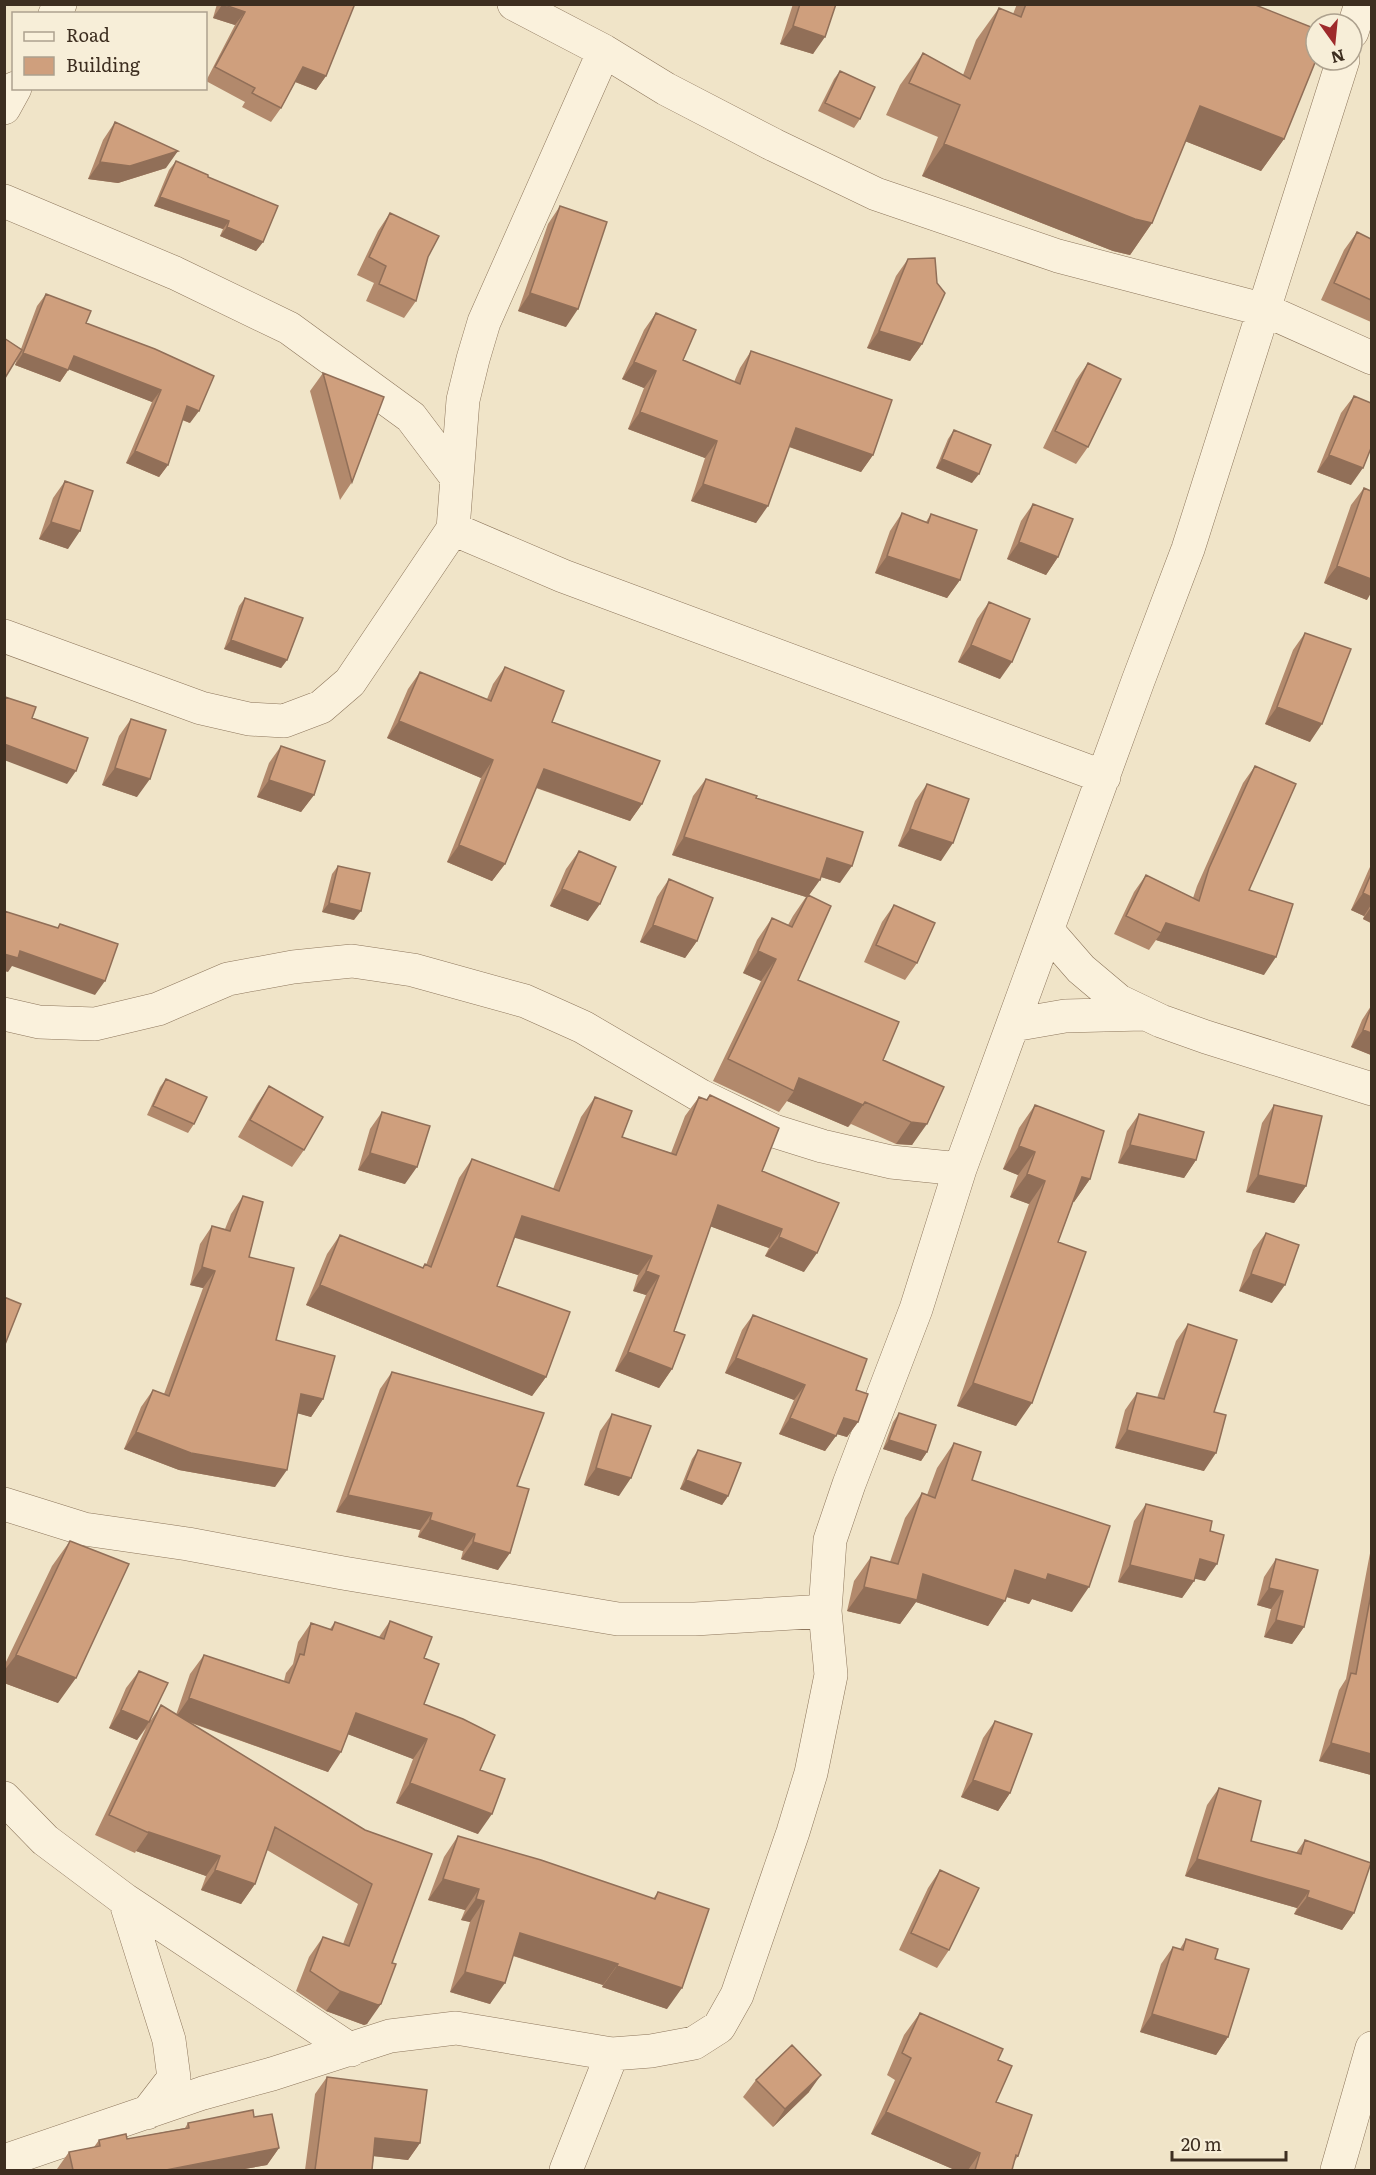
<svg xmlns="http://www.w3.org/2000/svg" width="1376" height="2175" viewBox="0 0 1376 2175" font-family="Literata,serif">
<rect width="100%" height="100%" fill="#f0e4c8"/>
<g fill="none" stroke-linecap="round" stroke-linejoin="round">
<g stroke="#8d765c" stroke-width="34">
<path id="minor" d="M 514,4 L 604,51 L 666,89 L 774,145 L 876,194 L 1058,256 L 1265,310 L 1372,358
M 55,14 L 60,4
M 1352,32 L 1361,4
M 4,108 L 15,88
M 4,201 L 175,273 L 289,328 L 411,417 L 457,478
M 453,529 L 463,400 L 473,359 L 484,322 L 604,51
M 4,636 L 201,708 L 249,719 L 284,721 L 321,707 L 350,682 L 453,529 L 563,576 L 1104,777
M 1047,930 L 1081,969 L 1119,1001 L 1161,1021 L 1206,1037 L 1372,1089
M 4,1014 L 39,1022 L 95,1024 L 158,1009 L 228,979 L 293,967 L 352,961 L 413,970 L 525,1001 L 583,1027 L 701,1096 L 774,1131 L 822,1146 L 891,1162 L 960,1169
M 1013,1025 L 1065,1016 L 1143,1014
M 4,1504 L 84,1529 L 188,1544 L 343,1573 L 618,1619 L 695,1619 L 825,1611 L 830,1540 L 849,1484 L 916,1309 L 960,1169 L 1138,681 L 1188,549 L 1343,60
M 4,1798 L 45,1840 L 125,1900 L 351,2050
M 125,1900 L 169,2040 L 174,2078 L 147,2113
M 4,2161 L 203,2093 L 272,2074 L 390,2036 L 456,2028 L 612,2054 L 651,2051 L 694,2043 L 719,2027 L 737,1995 L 793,1832 L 811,1773 L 831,1675 L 825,1611
M 566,2170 L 612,2054
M 1337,2170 L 1372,2048"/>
</g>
<use href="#minor" stroke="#faf1dc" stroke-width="33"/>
</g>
<path fill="#b2896c" d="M 217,4 L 351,4 L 326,76 L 316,90 L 295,82 L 281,108 L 271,122 L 242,107 L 245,102 L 206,81 L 235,25 L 213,18 Z
M 793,4 L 836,4 L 813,54 L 780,44 Z
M 1017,4 L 1253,4 L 1284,139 L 1261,171 L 1185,141 L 1152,223 L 1130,255 L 1113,251 L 922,176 L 938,137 L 886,115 L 900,85 L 923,53 L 963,75 L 976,40 L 999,8 L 1013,14 Z
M 840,71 L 860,119 L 854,128 L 818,111 L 834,79 Z
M 115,122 L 166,168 L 118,183 L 88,179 L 103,140 Z
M 176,161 L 208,177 L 263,242 L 256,251 L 220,236 L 223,229 L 154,206 L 169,170 Z
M 560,206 L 566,327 L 518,311 L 548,224 Z
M 390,213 L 428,257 L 416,301 L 404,318 L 366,301 L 374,283 L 357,275 L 378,231 Z
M 1357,232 L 1371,239 L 1371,322 L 1321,300 L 1344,250 Z
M 908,259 L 922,344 L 910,361 L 867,348 L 896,276 Z
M 46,294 L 86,323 L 155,349 L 190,423 L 182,420 L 168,465 L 159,477 L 126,463 L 152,402 L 69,369 L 60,382 L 15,365 L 18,356 L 4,378 L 4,338 L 21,349 L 37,306 Z
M 656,313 L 683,360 L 734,382 L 740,368 L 751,351 L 873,455 L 861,472 L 789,447 L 756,523 L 691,501 L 705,458 L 628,429 L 644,388 L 622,379 L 644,330 Z
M 1088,363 L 1088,447 L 1076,464 L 1043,448 L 1076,380 Z
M 323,373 L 352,482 L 340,500 L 310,391 Z
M 1354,396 L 1351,485 L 1317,472 L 1341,413 Z
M 954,430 L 972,483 L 936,468 L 948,439 Z
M 65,481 L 68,549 L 39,539 L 53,498 Z
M 1364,488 L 1367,600 L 1324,583 L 1351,505 Z
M 1033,504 L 1058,557 L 1046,575 L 1007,559 L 1021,521 Z
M 902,513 L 926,522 L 931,514 L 960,580 L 947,598 L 875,573 L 890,531 Z
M 245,598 L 287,660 L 281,668 L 224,649 L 239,606 Z
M 989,602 L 1000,679 L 958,662 L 977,619 Z
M 1305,633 L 1310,742 L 1265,724 L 1293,650 Z
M 505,667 L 552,722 L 642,804 L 630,821 L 536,788 L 505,864 L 492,881 L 447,862 L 481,778 L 387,738 L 408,689 L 420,672 L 487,699 L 493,684 Z
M 131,719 L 137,797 L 102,785 L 119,736 Z
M 281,746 L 314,795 L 301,812 L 257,797 L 269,763 Z
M 1255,766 L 1249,890 L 1264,975 L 1156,940 L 1149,950 L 1114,934 L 1134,892 L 1146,875 L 1193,898 L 1197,886 L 1243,783 Z
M 706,779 L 756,798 L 840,883 L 821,877 L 809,895 L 798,980 L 883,1060 L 944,1087 L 912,1145 L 896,1144 L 851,1124 L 848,1127 L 787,1101 L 779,1112 L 713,1081 L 761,981 L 743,973 L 757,940 L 772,918 L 788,925 L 793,916 L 806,897 L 672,855 L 693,796 Z
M 927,784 L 941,861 L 898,846 L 915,801 Z
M 579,851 L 588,921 L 550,906 L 566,869 Z
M 1371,865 L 1371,923 L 1363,919 L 1364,916 L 1351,910 L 1369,869 Z
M 338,866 L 354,920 L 322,912 L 332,874 Z
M 669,879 L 697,941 L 685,958 L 640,942 L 657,897 Z
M 894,905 L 917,963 L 905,980 L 864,962 L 882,922 Z
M 1371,1006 L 1371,1055 L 1351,1047 L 1362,1020 Z
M 166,1079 L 194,1124 L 188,1133 L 147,1115 L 160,1087 Z
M 269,1086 L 304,1150 L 292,1167 L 238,1137 L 257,1104 Z
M 710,1095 L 762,1171 L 804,1272 L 765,1256 L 769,1248 L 710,1226 L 674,1331 L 672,1369 L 659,1388 L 615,1371 L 646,1295 L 633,1291 L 638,1275 L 515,1237 L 497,1286 L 546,1377 L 532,1396 L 306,1305 L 327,1254 L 340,1235 L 422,1268 L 425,1264 L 426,1265 L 459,1178 L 472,1159 L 553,1189 L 581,1117 L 595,1097 L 622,1137 L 671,1153 L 685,1116 L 699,1097 L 706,1100 Z
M 1035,1105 L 1090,1179 L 1074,1202 L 1073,1202 L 1058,1242 L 1016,1426 L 957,1406 L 1029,1204 L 1010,1197 L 1018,1175 L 1003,1169 L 1019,1128 Z
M 1274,1105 L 1306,1186 L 1294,1203 L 1246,1192 L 1262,1123 Z
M 382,1112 L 405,1184 L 358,1170 L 370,1129 Z
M 1139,1114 L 1196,1160 L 1184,1178 L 1118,1163 L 1127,1131 Z
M 243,1196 L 249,1257 L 276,1340 L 323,1399 L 311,1417 L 298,1413 L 275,1487 L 179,1470 L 124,1449 L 141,1407 L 153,1390 L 164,1394 L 203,1288 L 190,1285 L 200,1244 L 212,1226 L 225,1229 L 231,1214 Z
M 1266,1233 L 1272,1303 L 1239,1291 L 1253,1250 Z
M 753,1315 L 856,1390 L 858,1422 L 847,1437 L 837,1434 L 825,1451 L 779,1434 L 794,1400 L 725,1373 L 742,1330 Z
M 1188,1324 L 1204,1471 L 1115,1448 L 1125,1410 L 1137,1393 L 1157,1398 L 1176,1341 Z
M 392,1372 L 517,1486 L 498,1570 L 461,1559 L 463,1551 L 418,1537 L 420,1530 L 336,1512 L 380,1389 Z
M 899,1413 L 927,1452 L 921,1461 L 883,1449 L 893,1422 Z
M 612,1414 L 619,1496 L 584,1485 L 600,1431 Z
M 954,1443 L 972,1480 L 1072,1612 L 1032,1599 L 1029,1604 L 1006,1597 L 988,1626 L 916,1602 L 900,1624 L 847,1611 L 854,1581 L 871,1557 L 890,1562 L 905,1518 L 922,1493 L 927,1495 L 937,1468 Z
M 698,1450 L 728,1496 L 722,1505 L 680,1489 L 692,1459 Z
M 1146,1504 L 1210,1531 L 1205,1581 L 1195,1578 L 1194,1581 L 1182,1598 L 1118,1582 L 1134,1521 Z
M 70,1541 L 58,1703 L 4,1683 L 4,1666 L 52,1566 Z
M 1371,1548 L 1371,1775 L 1319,1761 L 1339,1690 L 1346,1679 Z
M 1276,1559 L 1304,1627 L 1292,1644 L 1264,1637 L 1271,1609 L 1257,1605 L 1264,1577 Z
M 390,1621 L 424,1658 L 424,1704 L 480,1770 L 478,1834 L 396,1803 L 413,1759 L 348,1734 L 328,1772 L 188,1722 L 365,1830 L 432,1854 L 367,2024 L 364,2025 L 326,2011 L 296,1991 L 309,1957 L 323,1937 L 343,1944 L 358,1904 L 267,1850 L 255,1884 L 241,1904 L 201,1890 L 206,1876 L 136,1851 L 135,1853 L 95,1835 L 146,1728 L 137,1740 L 109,1728 L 126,1688 L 139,1671 L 151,1720 L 161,1705 L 176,1715 L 190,1674 L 204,1655 L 284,1681 L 286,1673 L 293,1664 L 298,1642 L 311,1623 L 330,1629 L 335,1622 L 379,1637 Z
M 995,1721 L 1010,1793 L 998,1811 L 961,1797 L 983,1738 Z
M 1219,1788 L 1251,1841 L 1296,1853 L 1305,1840 L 1354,1913 L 1342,1930 L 1294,1914 L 1297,1908 L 1185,1876 L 1207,1805 Z
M 458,1836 L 653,1899 L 658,1892 L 667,2009 L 602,1987 L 603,1985 L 513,1956 L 490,2004 L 450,1992 L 470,1922 L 461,1920 L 465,1910 L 428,1900 L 444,1857 Z
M 940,1870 L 949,1950 L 937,1968 L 899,1950 L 928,1888 Z
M 1186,1939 L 1215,1959 L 1228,2037 L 1216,2055 L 1140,2032 L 1161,1964 L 1173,1947 L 1180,1949 Z
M 920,2013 L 998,2060 L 996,2102 L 1018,2156 L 1014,2162 L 1012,2170 L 955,2170 L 871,2134 L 895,2080 L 887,2075 L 904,2035 Z
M 327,2077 L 420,2143 L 408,2160 L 374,2156 L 372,2170 L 305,2170 L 315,2094 Z
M 756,2080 L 809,2092 L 773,2127 L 743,2097 Z
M 254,2117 L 279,2148 L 267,2165 L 239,2170 L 57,2170 L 57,2169 L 69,2152 L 94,2147 L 99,2140 L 127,2139 L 185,2128 L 188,2123 Z"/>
<path fill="#916f58" d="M 222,5 L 245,12 L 235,25 L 213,18 Z
M 793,26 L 825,37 L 813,54 L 780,44 Z
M 303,67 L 326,76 L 316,90 L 293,81 Z
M 1200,106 L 1284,139 L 1261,171 L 1177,138 Z
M 944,144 L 1152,223 L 1130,255 L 1113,251 L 922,176 Z
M 178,151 L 166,168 L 118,183 L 88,179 L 100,162 Z
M 160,197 L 229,221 L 223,229 L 154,206 Z
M 227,227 L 263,242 L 256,251 L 220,236 Z
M 530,293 L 578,309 L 566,327 L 518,311 Z
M 879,331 L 922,344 L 910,361 L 867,348 Z
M 23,353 L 68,370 L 60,382 L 15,365 Z
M 74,356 L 161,390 L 152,402 L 65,368 Z
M 634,362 L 656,371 L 644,388 L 622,379 Z
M 187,406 L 199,411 L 190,423 L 178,418 Z
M 640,412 L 717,441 L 705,458 L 628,429 Z
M 796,428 L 873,455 L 861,472 L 784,445 Z
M 135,451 L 168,465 L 159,477 L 126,463 Z
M 1329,455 L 1363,468 L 1351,485 L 1317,472 Z
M 942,459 L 979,474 L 972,483 L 936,468 Z
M 703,484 L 768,506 L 756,523 L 691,501 Z
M 51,522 L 80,531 L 68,549 L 39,539 Z
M 1019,542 L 1058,557 L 1046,575 L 1007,559 Z
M 887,556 L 960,580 L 947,598 L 875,573 Z
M 1337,566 L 1371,579 L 1371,593 L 1367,600 L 1324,583 Z
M 231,640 L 287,660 L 281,668 L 224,649 Z
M 971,645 L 1012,662 L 1000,679 L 958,662 Z
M 1277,707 L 1322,724 L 1310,742 L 1265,724 Z
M 399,721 L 493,760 L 481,778 L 387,738 Z
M 4,744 L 76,771 L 67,784 L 4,760 Z
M 115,768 L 150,779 L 137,797 L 102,785 Z
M 544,769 L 642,804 L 630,821 L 532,786 Z
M 269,780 L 314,795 L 301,812 L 257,797 Z
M 910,829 L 953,843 L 941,861 L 898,846 Z
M 684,837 L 820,880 L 807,898 L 808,895 L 806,897 L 672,855 Z
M 459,845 L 505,864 L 492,881 L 447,862 Z
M 827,858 L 852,866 L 840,883 L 815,875 Z
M 562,889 L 600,904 L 588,921 L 550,906 Z
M 1363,893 L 1371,897 L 1371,905 L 1364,916 L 1351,910 Z
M 329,903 L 361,911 L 354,920 L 322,912 Z
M 1371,907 L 1371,923 L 1363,919 Z
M 1166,923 L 1276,957 L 1264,975 L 1156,940 L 1161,933 Z
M 653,925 L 697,941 L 685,958 L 640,942 Z
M 20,951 L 105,981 L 95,995 L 12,966 L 8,972 L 4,971 L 4,954 Z
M 758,951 L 776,959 L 761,981 L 743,973 Z
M 1363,1030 L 1371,1033 L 1371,1055 L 1351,1047 Z
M 799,1078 L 863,1105 L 848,1127 L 787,1101 L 794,1091 Z
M 911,1122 L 927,1124 L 912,1145 L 896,1144 Z
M 1130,1145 L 1196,1160 L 1184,1178 L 1118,1163 Z
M 1019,1146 L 1035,1152 L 1018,1175 L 1003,1169 Z
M 370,1153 L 417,1167 L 405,1184 L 358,1170 Z
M 1027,1174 L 1045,1181 L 1029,1204 L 1010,1197 Z
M 1258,1175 L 1306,1186 L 1294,1203 L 1246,1192 Z
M 1082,1177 L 1090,1179 L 1074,1202 L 1066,1200 Z
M 718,1205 L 782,1229 L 769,1248 L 704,1224 Z
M 522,1216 L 652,1256 L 638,1275 L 509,1236 Z
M 779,1237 L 817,1253 L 804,1272 L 765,1256 Z
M 202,1267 L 215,1271 L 203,1288 L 190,1285 Z
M 646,1271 L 659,1276 L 646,1295 L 633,1291 Z
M 1251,1274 L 1285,1285 L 1272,1303 L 1239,1291 Z
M 320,1285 L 546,1377 L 532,1396 L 306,1305 Z
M 628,1352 L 672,1369 L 659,1388 L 615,1371 Z
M 736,1358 L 805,1385 L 794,1400 L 725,1373 Z
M 973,1383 L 1032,1403 L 1016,1426 L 957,1406 Z
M 301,1394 L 323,1399 L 311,1417 L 289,1411 Z
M 790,1418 L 836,1436 L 825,1451 L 779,1434 Z
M 844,1418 L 858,1422 L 847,1437 L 833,1433 Z
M 1127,1430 L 1216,1453 L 1204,1471 L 1115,1448 Z
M 136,1432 L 287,1470 L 275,1487 L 179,1470 L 124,1449 Z
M 889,1440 L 927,1452 L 921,1461 L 883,1449 Z
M 596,1468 L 631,1478 L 619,1496 L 584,1485 Z
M 686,1480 L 728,1496 L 722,1505 L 680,1489 Z
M 348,1495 L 432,1513 L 420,1530 L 336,1512 Z
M 430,1520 L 475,1534 L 463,1551 L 418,1537 Z
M 473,1542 L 510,1553 L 498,1570 L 461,1559 Z
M 1200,1559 L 1217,1564 L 1205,1581 L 1187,1577 Z
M 1130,1565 L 1194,1581 L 1182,1598 L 1118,1582 Z
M 1015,1570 L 1048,1574 L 1089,1587 L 1072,1612 L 1032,1599 L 1029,1604 L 998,1594 Z
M 923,1574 L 1005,1601 L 988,1626 L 916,1602 L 900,1624 L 847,1611 L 864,1587 Z
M 1269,1588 L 1283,1591 L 1271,1609 L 1257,1605 Z
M 1276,1620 L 1304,1627 L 1292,1644 L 1264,1637 Z
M 16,1655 L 76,1678 L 58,1703 L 4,1683 L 4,1671 Z
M 189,1698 L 341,1752 L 328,1772 L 176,1717 Z
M 121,1710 L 149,1722 L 137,1740 L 109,1728 Z
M 356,1713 L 427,1739 L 413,1759 L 342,1732 Z
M 1331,1743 L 1371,1754 L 1371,1775 L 1319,1761 Z
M 973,1780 L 1010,1793 L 998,1811 L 961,1797 Z
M 410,1783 L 492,1814 L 478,1834 L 396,1803 Z
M 149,1832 L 220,1856 L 206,1876 L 136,1851 Z
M 1197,1859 L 1309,1891 L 1297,1908 L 1185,1876 Z
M 215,1870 L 255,1884 L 241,1904 L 201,1890 Z
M 443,1879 L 479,1889 L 465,1910 L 428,1900 Z
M 1307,1897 L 1354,1913 L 1342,1930 L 1294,1914 Z
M 476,1899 L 484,1901 L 470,1922 L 461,1920 Z
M 520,1933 L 618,1964 L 603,1985 L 505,1953 Z
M 617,1966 L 682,1988 L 667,2009 L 602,1987 Z
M 465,1972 L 505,1983 L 490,2004 L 450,1992 Z
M 340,1991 L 381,2004 L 367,2024 L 364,2025 L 326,2011 Z
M 1152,2014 L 1228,2037 L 1216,2055 L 1140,2032 Z
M 821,2075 L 809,2092 L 773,2127 L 785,2109 Z
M 886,2112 L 980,2153 L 968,2170 L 955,2170 L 871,2134 Z
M 375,2138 L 420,2143 L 408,2160 L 363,2155 Z
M 279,2148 L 267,2165 L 239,2170 L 166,2170 Z"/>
<path fill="#cf9f7d" stroke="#916f58" stroke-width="1.5" d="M 222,4 L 351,4 L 354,6 L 326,76 L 303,67 L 281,108 L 252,93 L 255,88 L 215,67 L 245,12 Z
M 800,4 L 836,4 L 825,37 L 793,26 Z
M 1026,4 L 1253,4 L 1316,29 L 1316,60 L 1284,139 L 1200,106 L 1152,223 L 1135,219 L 944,144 L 960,105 L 909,83 L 923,53 L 970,79 L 999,8 L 1021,17 Z
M 840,71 L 875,87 L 860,119 L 825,103 Z
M 115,122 L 178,151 L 130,166 L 100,162 Z
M 176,161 L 208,175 L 208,177 L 278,206 L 263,242 L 227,227 L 229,221 L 160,197 Z
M 560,206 L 607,222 L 578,309 L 530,293 Z
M 390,213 L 439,236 L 428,257 L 416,301 L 379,284 L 386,266 L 369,257 Z
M 1357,232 L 1371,239 L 1371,300 L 1334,283 Z
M 935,258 L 937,283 L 945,293 L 922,344 L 879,331 L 908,259 Z
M 46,294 L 91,311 L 86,323 L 155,349 L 214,376 L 199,411 L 187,406 L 168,465 L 135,451 L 161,390 L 74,356 L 68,370 L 23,353 Z
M 656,313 L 696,330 L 683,360 L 740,384 L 751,351 L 892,400 L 873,455 L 796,428 L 768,506 L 703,484 L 717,441 L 640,412 L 656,371 L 634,362 Z
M 4,338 L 22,350 L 5,378 L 4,377 Z
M 1088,363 L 1121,379 L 1088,447 L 1055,431 Z
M 323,373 L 384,397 L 352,482 Z
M 1354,396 L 1371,403 L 1371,448 L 1363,468 L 1329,455 Z
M 954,430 L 991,445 L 979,474 L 942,459 Z
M 65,481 L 93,491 L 80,531 L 51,522 Z
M 1364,488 L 1371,491 L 1371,579 L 1337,566 Z
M 1033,504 L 1073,519 L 1058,557 L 1019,542 Z
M 902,513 L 928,523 L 931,514 L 977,530 L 960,580 L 887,556 Z
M 245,598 L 303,618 L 287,660 L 231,640 Z
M 989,602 L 1030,619 L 1012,662 L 971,645 Z
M 1305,633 L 1351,649 L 1322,724 L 1277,707 Z
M 505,667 L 564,691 L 552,722 L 660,761 L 642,804 L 544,769 L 505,864 L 459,845 L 493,760 L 399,721 L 420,672 L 491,701 Z
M 5,697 L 36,707 L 32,718 L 88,738 L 76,771 L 4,744 Z
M 131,719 L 166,730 L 150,779 L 115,768 Z
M 281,746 L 325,761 L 314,795 L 269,780 Z
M 1255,766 L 1296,784 L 1249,890 L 1293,904 L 1276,957 L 1166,923 L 1161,933 L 1126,916 L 1146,875 L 1199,901 L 1209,868 Z
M 706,779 L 757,796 L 756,798 L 863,832 L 852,866 L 827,858 L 820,880 L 684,837 Z
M 927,784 L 969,799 L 953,843 L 910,829 Z
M 579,851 L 616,867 L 600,904 L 562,889 Z
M 338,866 L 370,873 L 361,911 L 329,903 Z
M 1371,874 L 1371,897 L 1363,893 Z
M 669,879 L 713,898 L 697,941 L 653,925 Z
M 808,895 L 831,906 L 798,980 L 899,1022 L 883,1060 L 944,1087 L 927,1124 L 911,1122 L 865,1102 L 863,1105 L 799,1078 L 794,1091 L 728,1059 L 776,959 L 758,951 L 772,918 L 792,927 Z
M 894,905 L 935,923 L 917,963 L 876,945 Z
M 4,911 L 58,928 L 60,924 L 118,944 L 105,981 L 20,951 L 18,958 L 4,954 Z
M 1371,1008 L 1371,1033 L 1363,1030 Z
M 166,1079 L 207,1097 L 194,1124 L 153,1106 Z
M 269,1086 L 323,1117 L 304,1150 L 250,1120 Z
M 710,1095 L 779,1128 L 762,1171 L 839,1203 L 817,1253 L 779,1237 L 782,1229 L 718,1205 L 674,1331 L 685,1335 L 672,1369 L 628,1352 L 659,1276 L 646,1271 L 652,1256 L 522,1216 L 497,1286 L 570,1312 L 546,1377 L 320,1285 L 340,1235 L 423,1268 L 425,1264 L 431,1267 L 472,1159 L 559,1191 L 595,1097 L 632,1111 L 622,1137 L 676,1155 L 699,1097 L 707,1100 Z
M 1035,1105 L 1104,1131 L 1090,1179 L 1082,1177 L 1058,1242 L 1086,1252 L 1032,1403 L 973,1383 L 1045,1181 L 1027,1174 L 1035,1152 L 1019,1146 Z
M 1274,1105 L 1322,1116 L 1306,1186 L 1258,1175 Z
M 382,1112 L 430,1126 L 417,1167 L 370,1153 Z
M 1139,1114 L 1204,1132 L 1196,1160 L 1130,1145 Z
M 243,1196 L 263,1202 L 249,1257 L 294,1268 L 276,1340 L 335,1356 L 323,1399 L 301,1394 L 287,1470 L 191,1453 L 136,1432 L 153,1390 L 169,1396 L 215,1271 L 202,1267 L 212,1226 L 230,1231 Z
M 1266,1233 L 1299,1245 L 1285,1285 L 1251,1274 Z
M 4,1297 L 21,1304 L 4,1347 Z
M 753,1315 L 867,1359 L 856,1390 L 868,1394 L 858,1422 L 844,1418 L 836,1436 L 790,1418 L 805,1385 L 736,1358 Z
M 1188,1324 L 1237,1340 L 1214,1412 L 1226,1415 L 1216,1453 L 1127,1430 L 1137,1393 L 1164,1399 Z
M 392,1372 L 544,1413 L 517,1486 L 529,1489 L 510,1553 L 473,1542 L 475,1534 L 430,1520 L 432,1513 L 348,1495 Z
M 899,1413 L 936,1425 L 927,1452 L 889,1440 Z
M 612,1414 L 651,1426 L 631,1478 L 596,1468 Z
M 954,1443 L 981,1452 L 972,1480 L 1110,1526 L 1089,1587 L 1048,1574 L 1046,1580 L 1015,1570 L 1005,1601 L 923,1574 L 917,1600 L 864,1587 L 871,1557 L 898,1564 L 922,1493 L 935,1498 Z
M 698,1450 L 741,1463 L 728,1496 L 686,1480 Z
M 1146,1504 L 1212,1521 L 1210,1531 L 1224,1535 L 1217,1564 L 1200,1559 L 1194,1581 L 1130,1565 Z
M 70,1541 L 129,1564 L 76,1678 L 16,1655 Z
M 1276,1559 L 1318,1570 L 1304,1627 L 1276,1620 L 1283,1591 L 1269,1588 Z
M 1371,1594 L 1371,1754 L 1331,1743 L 1351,1673 L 1356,1674 Z
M 390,1621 L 432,1637 L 424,1658 L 439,1664 L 424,1704 L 463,1719 L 495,1735 L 480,1770 L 505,1779 L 492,1814 L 410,1783 L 427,1739 L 356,1713 L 341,1752 L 189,1698 L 204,1655 L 289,1683 L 300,1654 L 304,1655 L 311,1623 L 332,1630 L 335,1622 L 384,1639 Z
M 139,1671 L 168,1683 L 149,1722 L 121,1710 Z
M 161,1705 L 365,1830 L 432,1854 L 392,1963 L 396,1964 L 381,2004 L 378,2005 L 340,1991 L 310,1971 L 323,1937 L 349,1946 L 372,1884 L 275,1827 L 255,1884 L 215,1870 L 220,1856 L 149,1832 L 149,1833 L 109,1815 Z
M 995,1721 L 1032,1734 L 1010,1793 L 973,1780 Z
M 1219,1788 L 1261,1801 L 1251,1841 L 1301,1854 L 1305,1840 L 1371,1863 L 1354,1913 L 1307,1897 L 1309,1891 L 1197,1859 Z
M 458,1836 L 541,1860 L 655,1899 L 658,1892 L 709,1909 L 682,1988 L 617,1966 L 618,1964 L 520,1933 L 505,1983 L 465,1972 L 484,1901 L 476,1899 L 479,1889 L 443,1879 Z
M 940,1870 L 979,1888 L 949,1950 L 911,1933 Z
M 1186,1939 L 1218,1949 L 1215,1959 L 1249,1969 L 1228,2037 L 1152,2014 L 1173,1947 L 1183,1950 Z
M 920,2013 L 1003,2049 L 998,2060 L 1012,2066 L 996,2102 L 1032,2115 L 1018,2156 L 1016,2155 L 1012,2170 L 975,2170 L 980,2153 L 886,2112 L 911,2058 L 902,2053 Z
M 792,2045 L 821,2075 L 785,2109 L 756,2080 Z
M 327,2077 L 427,2090 L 420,2143 L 375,2138 L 372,2170 L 315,2170 Z
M 253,2110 L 254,2117 L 272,2114 L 279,2148 L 166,2170 L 73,2170 L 69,2152 L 100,2146 L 99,2140 L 126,2134 L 127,2139 L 189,2128 L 188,2123 Z"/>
<rect width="1376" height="2175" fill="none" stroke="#3d2e20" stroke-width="12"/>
<rect x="12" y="12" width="195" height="78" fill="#f7eed8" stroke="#ada18e" stroke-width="1.5"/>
<rect x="24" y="32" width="30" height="9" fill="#faf1dc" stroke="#ada18e" stroke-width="1.5"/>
<text x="66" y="42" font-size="18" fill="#3d2e20">Road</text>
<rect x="24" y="57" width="30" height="18" fill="#cf9f7d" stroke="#ada18e" stroke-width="1.5"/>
<text x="66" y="72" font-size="18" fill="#3d2e20">Building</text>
<g transform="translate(1334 42) rotate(165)"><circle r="28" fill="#f7eed8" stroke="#ada18e" stroke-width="1.5"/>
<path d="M0-4.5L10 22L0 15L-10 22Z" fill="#9e2a2b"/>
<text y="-9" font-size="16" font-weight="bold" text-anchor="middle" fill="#3d2e20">N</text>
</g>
<path d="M1172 2151v9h114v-9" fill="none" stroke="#3d2e20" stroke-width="3"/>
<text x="1181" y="2151" font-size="18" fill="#3d2e20" stroke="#f7eed8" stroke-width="4.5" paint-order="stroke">20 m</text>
</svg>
